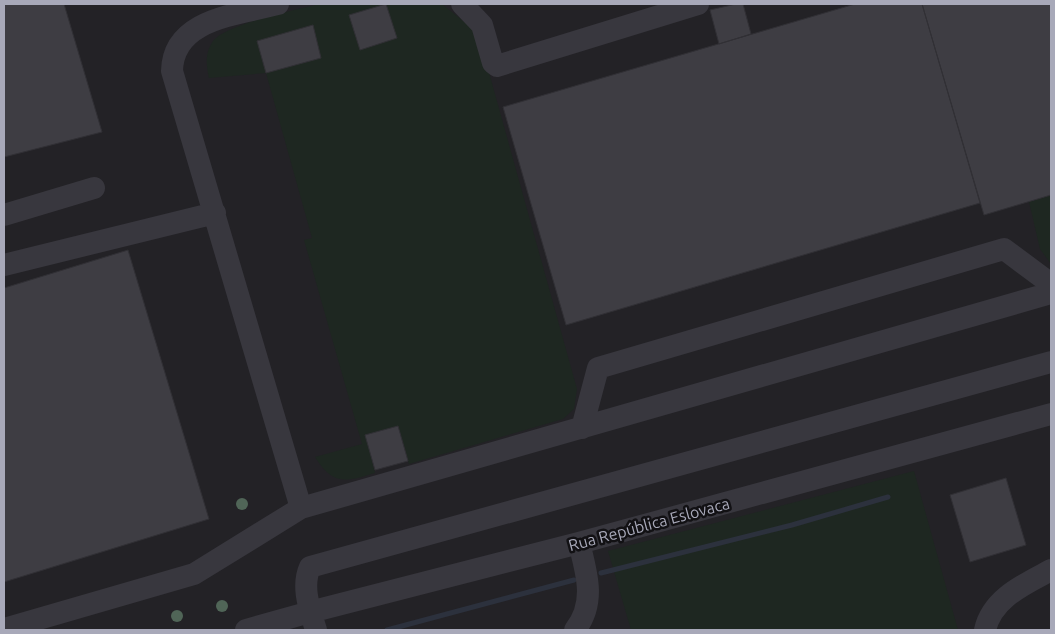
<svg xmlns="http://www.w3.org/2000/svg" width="1055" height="634" viewBox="0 0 1055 634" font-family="Ubuntu,sans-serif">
<rect width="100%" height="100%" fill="#171619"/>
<path fill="#232226" d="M 4,4 L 1051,4 L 1051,630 L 4,630 Z"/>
<path fill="#1e2721" d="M 319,4 L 442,4 L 478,33 L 577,389 L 574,409 L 563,419 L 409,464 L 398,426 L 366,435 L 375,473 C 346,482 333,486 315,457 L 362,444 L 304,240 L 312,238 L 266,73 L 209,78 C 206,66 205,52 213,41 C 226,24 296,10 319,4 Z
M 1051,195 L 1051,264 L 1040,249 L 1029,202 Z
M 914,471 L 958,630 L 631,630 L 608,551 Z"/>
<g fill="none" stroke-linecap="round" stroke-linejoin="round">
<path stroke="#2c313d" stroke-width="5" d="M 601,573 L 792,525 L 888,497
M 387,630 L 574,580"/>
</g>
<path fill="#3e3d43" stroke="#313035" d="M 4,4 L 64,4 L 102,132 L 4,157 Z
M 386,4 L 397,38 L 360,50 L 349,15 Z
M 736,4 L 743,4 L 751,34 L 719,44 L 710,10 Z
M 855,4 L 922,4 L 980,203 L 566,325 L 503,107 Z
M 922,4 L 1051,4 L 1051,195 L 984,215 Z
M 313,25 L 321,58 L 266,73 L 257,41 Z
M 128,250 L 209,519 L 4,582 L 4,288 Z
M 398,426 L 408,461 L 375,470 L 365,435 Z
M 1006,478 L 1026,545 L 970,562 L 950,495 Z"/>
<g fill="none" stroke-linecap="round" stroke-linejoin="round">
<path stroke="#38373e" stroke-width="22" d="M 278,4 C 238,15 173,18 172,71 L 301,508
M 462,4 L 482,25 L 493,63 L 497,66 L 698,4
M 4,215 L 94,188
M 4,265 L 215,213
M 582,428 L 598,368 L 1004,249 L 1051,284
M 4,629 L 194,574 L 301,508 L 1051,293
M 246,630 L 310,612 L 579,543 L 1051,414
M 316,630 C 310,610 301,587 310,567 L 1051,362
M 575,630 C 596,603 587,574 579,543
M 985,630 C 992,598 1025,584 1051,570"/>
</g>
<g fill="#506557">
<circle cx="242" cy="504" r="6"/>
<circle cx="222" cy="606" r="6"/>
<circle cx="177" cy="616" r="6"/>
</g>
<g text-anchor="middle" stroke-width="5" stroke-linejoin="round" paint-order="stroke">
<g font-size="16" fill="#a8a9b9" stroke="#121114">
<text transform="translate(649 524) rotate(-15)" y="6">Rua República Eslovaca</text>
</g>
</g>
<rect width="1055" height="634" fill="none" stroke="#a8a9b9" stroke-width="10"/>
</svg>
